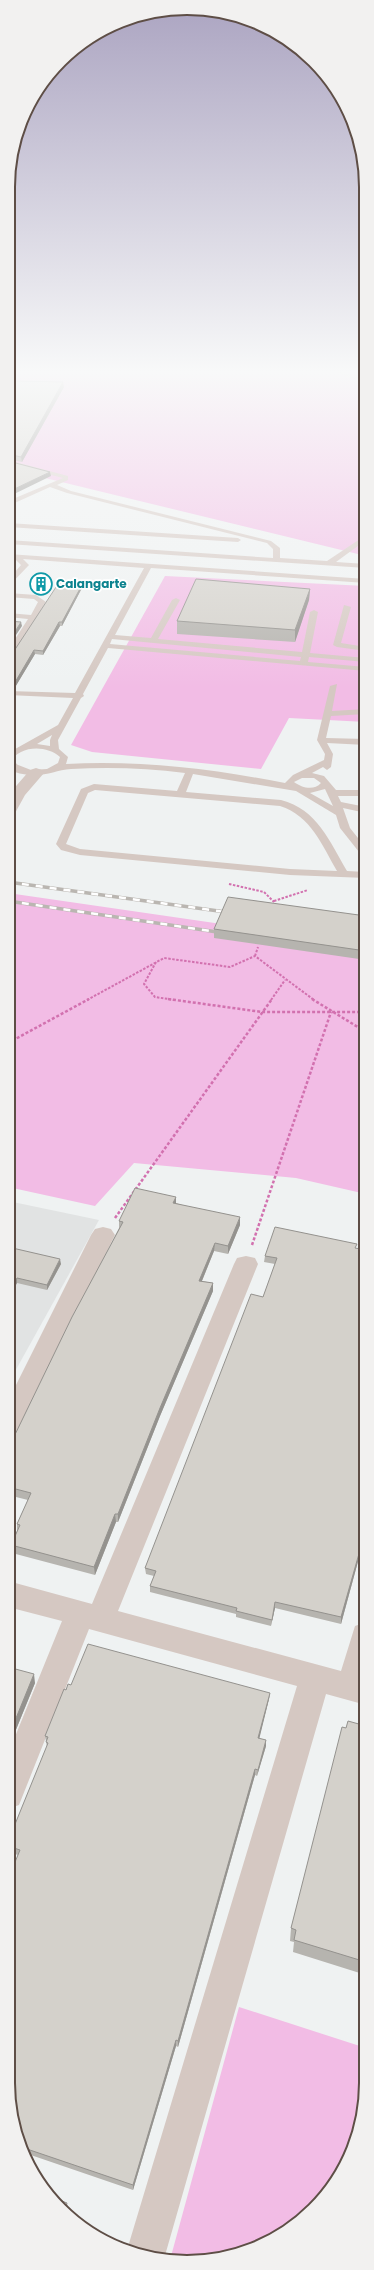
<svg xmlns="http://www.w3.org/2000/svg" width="374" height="2270" viewBox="0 0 374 2270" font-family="Poppins,sans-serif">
<rect width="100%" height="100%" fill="#eff2f2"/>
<path fill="#e1e3e3" d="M 8,1201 L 99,1220 L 8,1384 Z"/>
<path fill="#f2bce5" d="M 10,370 L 366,370 L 366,556 L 8,469 Z
M 165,576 L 366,586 L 366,722 L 289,718 L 261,769 L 92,752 L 71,745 Z
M 8,893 L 366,945 L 366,1194 L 296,1178 L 134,1163 L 95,1206 L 8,1187 Z
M 239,2007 L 366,2048 L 366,2095 L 347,2162 L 305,2217 L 245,2252 L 176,2262 L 170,2260 Z"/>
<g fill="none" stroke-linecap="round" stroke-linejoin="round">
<path stroke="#d271af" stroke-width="2" stroke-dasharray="2.5 1.5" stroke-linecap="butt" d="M 229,884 L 264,892 L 274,902
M 274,901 L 308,890
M 255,956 L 258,947
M 156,962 L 144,984 L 155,997 L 175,1000
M 87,1000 L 164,958 L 230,967 L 255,956 L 314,1000
M 271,1000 L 285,980"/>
<path stroke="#d271af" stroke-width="2.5" stroke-dasharray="3 2" stroke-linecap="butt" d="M 168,999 L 262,1012 L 366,1012
M 312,999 L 366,1032
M 8,1043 L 89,999
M 115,1218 L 272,999
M 252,1245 L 331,1012"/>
<path fill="#d5c8c2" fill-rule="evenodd" d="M 330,370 L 338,370 L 366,379 L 366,383 Z
M 8,460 L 68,476 L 68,480 L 57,485 L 71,491 L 271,541 L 280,548 L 280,558 L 327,561 L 366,535 L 366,540 L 336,562 L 366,564 L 366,568 L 8,544 L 8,540 L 273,558 L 273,549 L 267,543 L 67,493 L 50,487 L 8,506 L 8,501 L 63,478 L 8,464 Z
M 8,523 L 238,538 L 241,540 L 238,542 L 8,527 Z
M 8,554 L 366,579 L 366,583 L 151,568 L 115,635 L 151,638 L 172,600 L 176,598 L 180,600 L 158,639 L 302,652 L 310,612 L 314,610 L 318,612 L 310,653 L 366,658 L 366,662 L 309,657 L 308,662 L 366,667 L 366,671 L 108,648 L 83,694 L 84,696 L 81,698 L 58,740 L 59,749 L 68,757 L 66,764 C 140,760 213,769 285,783 L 293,775 L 324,760 L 325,754 L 317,740 L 330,686 L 337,684 L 332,711 L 366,709 L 366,714 L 331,716 L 326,738 L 366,739 L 366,745 L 327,743 L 333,754 L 331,767 L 327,770 L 323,767 L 312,773 L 324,776 L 336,790 L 366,790 L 366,796 L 338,796 L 341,802 L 366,807 L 366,813 L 343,808 L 350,828 L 366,848 L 366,858 L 363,857 L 340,828 L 336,815 L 296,791 L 193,774 L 186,792 L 281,800 C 317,809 330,842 347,871 L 366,872 L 366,878 L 290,875 L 80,855 L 61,850 L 56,844 L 81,789 L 94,784 L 177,791 L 185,773 C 147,768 109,767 71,769 C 57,770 46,776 32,775 C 24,775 15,773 8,768 L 8,761 L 31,770 L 47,769 L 58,763 L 60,757 C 50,748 33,746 21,752 C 16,754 13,759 8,761 L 8,753 L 58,725 L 73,698 L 8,695 L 8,691 L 75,693 L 144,568 L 23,559 L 29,565 L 8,587 L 8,580 L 21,565 L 14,558 L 8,558 ZM 112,639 L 301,657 L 300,661 L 110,644 ZM 52,735 L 50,740 L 50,746 L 37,744 ZM 302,778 L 314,778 L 321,783 C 314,791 302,788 294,782 ZM 325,789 L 333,806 L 310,793 ZM 95,790 L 280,806 C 311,816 322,845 337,871 L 290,869 L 80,849 L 66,844 L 88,793 Z
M 8,593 L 36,595 L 46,602 L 12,657 L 8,659 L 8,650 L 28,619 L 8,617 L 8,613 L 31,615 L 38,602 L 34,599 L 8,597 Z
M 344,605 L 351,607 L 341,643 L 366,647 L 366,651 L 337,647 L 333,645 Z"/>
<path fill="#d5c8c2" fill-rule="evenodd" d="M 8,762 L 16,763 L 18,766 L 14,771 L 8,773 Z
M 36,768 L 42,770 L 44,773 L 25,795 L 14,815 L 8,816 L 10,793 L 30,770 Z
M 103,1227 L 111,1229 L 115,1235 L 21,1428 L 17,1435 L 8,1438 L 8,1401 L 91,1235 L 95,1229 Z
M 246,1256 L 255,1258 L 258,1264 L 118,1611 L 341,1671 L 355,1626 L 366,1622 L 366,1705 L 326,1694 L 164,2259 L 127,2250 L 297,1686 L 89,1629 L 19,1805 L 8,1809 L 8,1754 L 62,1621 L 8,1607 L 8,1581 L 92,1604 L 234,1264 L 237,1258 Z"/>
<g stroke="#bab6b1" stroke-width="3.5">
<path id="rail" d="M 8,882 L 233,913
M 8,901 L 224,933"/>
</g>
<use href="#rail" stroke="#fff" stroke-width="2.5" stroke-dasharray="7" stroke-linecap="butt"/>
</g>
<path fill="#b6b4af" d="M 64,387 L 22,462 L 8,459 L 8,390 Z
M 83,586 L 62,626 L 60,626 L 43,655 L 35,654 L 14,689 L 8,688 L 8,656 L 12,654 Z
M 310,589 L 309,600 L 295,642 L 177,634 L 177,621 Z
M 366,916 L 366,960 L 214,938 L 214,929 Z
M 176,1197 L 176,1203 L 240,1225 L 228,1254 L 214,1251 L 202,1281 L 213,1283 L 213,1291 L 160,1416 L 118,1522 L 116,1522 L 95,1575 L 12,1553 L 11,1545 L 17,1531 L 17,1524 L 28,1500 L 8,1495 L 8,1449 L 119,1228 L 119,1221 Z
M 8,1247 L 61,1264 L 47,1290 L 17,1283 L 8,1299 Z
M 356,1249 L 366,1250 L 366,1532 L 341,1624 L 275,1608 L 271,1626 L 236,1617 L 236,1614 L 150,1592 L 150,1586 L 154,1576 L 146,1574 L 145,1568 L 263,1297 L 275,1264 L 264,1262 L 265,1256 Z
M 8,1667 L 35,1683 L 13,1737 L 10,1736 L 8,1740 Z
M 71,1685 L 270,1693 L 269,1699 L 259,1738 L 266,1746 L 257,1776 L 255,1775 L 178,2047 L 176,2046 L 133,2190 L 22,2152 L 8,2083 L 18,1855 L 9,1852 L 8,1847 L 9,1843 L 9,1839 L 47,1747 L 45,1736 L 66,1690 Z
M 366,1726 L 366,1975 L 293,1952 L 294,1942 L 290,1941 L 291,1928 L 346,1728 Z"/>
<path fill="#94928e" d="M 63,382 L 64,387 L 22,462 L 21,457 Z
M 50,472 L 51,476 L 8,497 L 8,492 Z
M 83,583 L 83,586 L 62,626 L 62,622 Z
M 310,589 L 309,600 L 295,642 L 295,630 Z
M 21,622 L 22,626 L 8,647 L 8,643 Z
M 59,622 L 60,626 L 43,655 L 43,651 Z
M 34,650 L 35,654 L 14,689 L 14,684 Z
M 176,1197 L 176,1204 L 173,1203 Z
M 240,1217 L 240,1225 L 228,1254 L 228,1246 Z
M 215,1243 L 214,1251 L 199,1288 L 199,1281 Z
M 60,1259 L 61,1264 L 47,1290 L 47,1285 Z
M 17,1278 L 17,1283 L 8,1299 L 8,1293 Z
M 213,1283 L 213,1291 L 160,1416 L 118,1522 L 118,1514 L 160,1408 Z
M 115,1514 L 116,1522 L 95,1575 L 94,1567 Z
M 366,1529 L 366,1532 L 341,1624 L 341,1617 Z
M 275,1602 L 275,1608 L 271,1626 Z
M 34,1674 L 35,1683 L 13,1737 L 12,1728 Z
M 270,1693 L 269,1699 L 258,1744 L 258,1738 Z
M 9,1727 L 10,1736 L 8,1740 L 8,1729 Z
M 266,1740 L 266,1746 L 257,1776 L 258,1770 Z
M 255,1769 L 255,1775 L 178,2047 L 178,2041 Z
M 176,2040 L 176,2046 L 133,2190 L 133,2185 Z
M 67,2203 L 68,2210 L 66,2214 L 64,2212 Z"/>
<path fill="#d4d1cb" stroke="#94928e" d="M 14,381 L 63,382 L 21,457 L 8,454 L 8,390 Z
M 8,461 L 50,472 L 8,492 Z
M 196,579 L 310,589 L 295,630 L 177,621 Z
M 60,581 L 83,583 L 62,622 L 59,622 L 43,651 L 34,650 L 14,684 L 8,684 L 8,656 L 12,654 Z
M 8,621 L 21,622 L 8,643 Z
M 228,897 L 366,916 L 366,951 L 214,929 Z
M 135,1188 L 176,1197 L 173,1203 L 240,1217 L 228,1246 L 215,1243 L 199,1281 L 213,1283 L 160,1408 L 118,1514 L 115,1514 L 94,1567 L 11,1545 L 20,1525 L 17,1524 L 31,1493 L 8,1487 L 8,1449 L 72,1317 L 123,1222 L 119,1221 Z
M 275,1227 L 357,1244 L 355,1248 L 366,1250 L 366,1529 L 341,1617 L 275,1602 L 272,1620 L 236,1611 L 237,1608 L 150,1586 L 156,1571 L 145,1568 L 251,1294 L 263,1297 L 277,1258 L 265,1256 Z
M 8,1247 L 60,1259 L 47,1285 L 17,1278 L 8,1293 Z
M 88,1644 L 270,1693 L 258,1738 L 266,1740 L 258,1770 L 255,1769 L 178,2041 L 176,2040 L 133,2185 L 21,2147 L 8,2083 L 8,1879 L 20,1850 L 8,1846 L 11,1839 L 9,1839 L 48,1743 L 46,1742 L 48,1737 L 45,1736 L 64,1689 L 66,1690 L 68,1684 L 71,1685 Z
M 8,1667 L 34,1674 L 12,1728 L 9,1727 L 8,1729 Z
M 348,1721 L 366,1726 L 366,1962 L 294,1940 L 296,1930 L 291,1928 L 342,1727 L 346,1728 Z
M 52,2197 L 67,2203 L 64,2212 L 60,2209 Z"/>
<linearGradient id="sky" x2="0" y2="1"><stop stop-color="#aba4c1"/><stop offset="0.54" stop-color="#f8f9f9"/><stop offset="1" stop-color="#f8f9f9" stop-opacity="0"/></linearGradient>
<rect width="374" height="688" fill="url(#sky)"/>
<defs>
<g id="building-ring" transform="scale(1.15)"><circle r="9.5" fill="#fff" stroke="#0f9aa8" stroke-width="1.5"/><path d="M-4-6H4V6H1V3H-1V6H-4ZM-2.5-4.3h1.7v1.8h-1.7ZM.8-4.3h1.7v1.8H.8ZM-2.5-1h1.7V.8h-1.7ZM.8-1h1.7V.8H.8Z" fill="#0f9aa8"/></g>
</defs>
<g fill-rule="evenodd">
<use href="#building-ring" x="41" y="584"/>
</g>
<g text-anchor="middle" stroke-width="3.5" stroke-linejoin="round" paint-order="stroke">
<g font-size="12" font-weight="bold" fill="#0d838f" stroke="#fff" text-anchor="start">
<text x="56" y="588">Calangarte</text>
</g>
</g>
<path d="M0 0H374V2270H0ZM187 15H187A172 172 0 0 1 359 187V2083A172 172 0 0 1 187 2255H187A172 172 0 0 1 15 2083V187A172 172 0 0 1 187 15Z" fill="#f2f1f0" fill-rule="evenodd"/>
<path fill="none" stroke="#5e4e46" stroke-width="2" d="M187 15H187A172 172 0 0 1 359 187V2083A172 172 0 0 1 187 2255H187A172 172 0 0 1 15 2083V187A172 172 0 0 1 187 15Z"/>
</svg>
